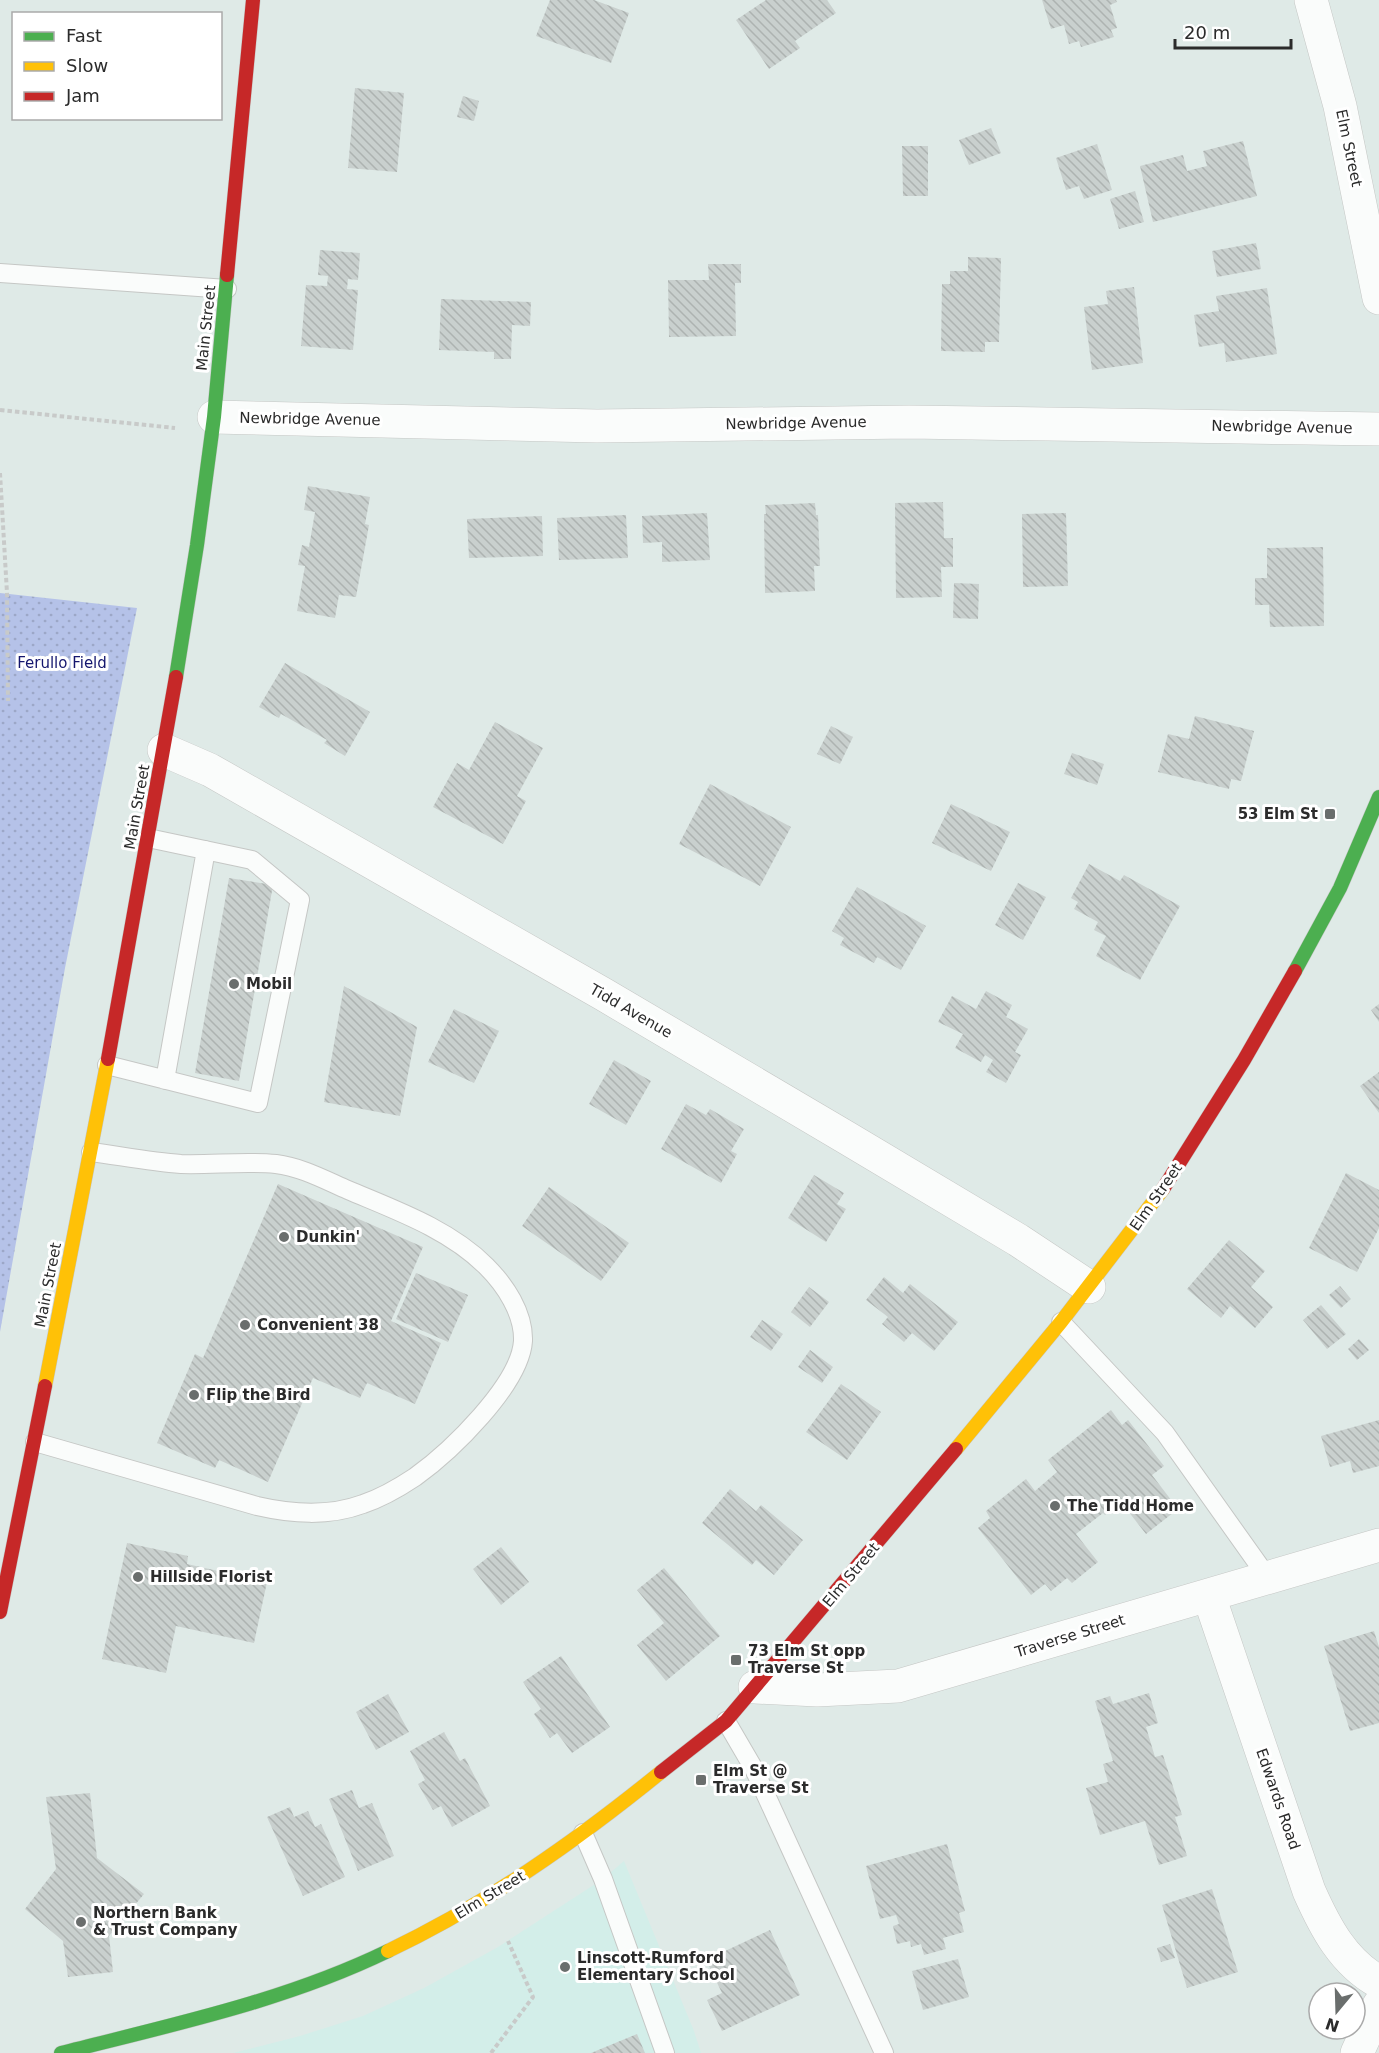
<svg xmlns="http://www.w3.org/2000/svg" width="1379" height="2053" viewBox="0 0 1379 2053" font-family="'DejaVu Sans',sans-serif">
<defs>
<pattern id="park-dots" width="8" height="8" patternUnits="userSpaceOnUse" patternTransform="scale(1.5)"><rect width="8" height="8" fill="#b5c2e8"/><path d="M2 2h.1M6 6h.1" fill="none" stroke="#9ca7c7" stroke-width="1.8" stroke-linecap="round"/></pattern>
<pattern id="building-back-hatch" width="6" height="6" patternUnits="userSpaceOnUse" patternTransform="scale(1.5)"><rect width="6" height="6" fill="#c9d0ce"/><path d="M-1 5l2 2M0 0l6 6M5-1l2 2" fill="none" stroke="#adb3b1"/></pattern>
</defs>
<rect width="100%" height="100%" fill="#dfeae7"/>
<path fill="#d3eee9" d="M 624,1861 L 694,2031 L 701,2053 L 233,2053 L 300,2036 L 363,2016 L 424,1988 L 498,1947 L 603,1879 Z"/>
<path fill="url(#park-dots)" d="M 0,593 L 137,608 L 65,968 L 0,1332 Z"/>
<path fill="url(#building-back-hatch)" d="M 550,0 L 594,0 L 629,13 L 611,63 L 536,36 Z
M 766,0 L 827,0 L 836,13 L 795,41 L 800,48 L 769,69 L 736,20 Z
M 1042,0 L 1116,0 L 1117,2 L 1110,5 L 1117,28 L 1111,30 L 1114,37 L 1081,47 L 1079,41 L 1069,44 L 1064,25 L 1051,29 Z
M 355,88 L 404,93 L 397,172 L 348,168 Z
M 463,96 L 479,101 L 474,121 L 457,117 Z
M 991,128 L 1001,153 L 969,165 L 959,140 Z
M 1243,141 L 1257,196 L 1153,222 L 1140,166 L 1183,155 L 1187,171 L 1207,166 L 1203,151 Z
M 1097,144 L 1112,190 L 1084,199 L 1079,186 L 1066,190 L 1056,158 Z
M 902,146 L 928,146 L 928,196 L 903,196 Z
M 1135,191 L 1144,222 L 1119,229 L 1110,199 Z
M 1256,243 L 1261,269 L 1217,277 L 1212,251 Z
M 320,250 L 360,253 L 358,280 L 348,279 L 347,289 L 358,290 L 353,350 L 301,346 L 306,285 L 327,286 L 328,276 L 318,275 Z
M 968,257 L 1001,258 L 999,342 L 985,342 L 985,352 L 941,351 L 942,284 L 950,284 L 950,271 L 968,271 Z
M 708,264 L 741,264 L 741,283 L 735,283 L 736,336 L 669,337 L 668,280 L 709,280 Z
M 1134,287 L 1143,363 L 1092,370 L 1084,307 L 1108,304 L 1106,291 Z
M 1267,288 L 1277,354 L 1226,362 L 1224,343 L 1199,347 L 1194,315 L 1219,311 L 1216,296 Z
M 441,299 L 531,302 L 530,326 L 512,325 L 511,359 L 494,359 L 494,352 L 439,350 Z
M 308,486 L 370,497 L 365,524 L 369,525 L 356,597 L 339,595 L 335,618 L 297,611 L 305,566 L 298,565 L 302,545 L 309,547 L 315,512 L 304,510 Z
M 943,502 L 944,538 L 953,538 L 953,567 L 941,567 L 942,597 L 896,598 L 895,503 Z
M 815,503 L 816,515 L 818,515 L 820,566 L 814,566 L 815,591 L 765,593 L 764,514 L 766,514 L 765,505 Z
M 707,513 L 710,560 L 662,562 L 662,542 L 643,543 L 642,516 Z
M 1066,513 L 1068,586 L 1023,587 L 1022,514 Z
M 626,515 L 628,558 L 559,560 L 557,518 Z
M 542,516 L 543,556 L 469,558 L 467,519 Z
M 1323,547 L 1324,626 L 1270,627 L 1269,605 L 1255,605 L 1255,578 L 1267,578 L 1267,548 Z
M 954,583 L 979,584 L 978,619 L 953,618 Z
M 285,663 L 370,712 L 345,756 L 324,743 L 327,740 L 281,714 L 279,718 L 259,707 Z
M 1195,716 L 1254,731 L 1241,781 L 1231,779 L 1229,789 L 1158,772 L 1168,734 L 1189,739 Z
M 495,722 L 543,748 L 517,796 L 526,801 L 503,844 L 433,807 L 457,763 L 469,770 Z
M 831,726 L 853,737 L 840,764 L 817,754 Z
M 1072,753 L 1104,764 L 1097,785 L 1064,774 Z
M 710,784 L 791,827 L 760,886 L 679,844 Z
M 951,804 L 1010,832 L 991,871 L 932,843 Z
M 1089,864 L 1120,881 L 1124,875 L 1180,906 L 1140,980 L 1096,956 L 1106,936 L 1094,930 L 1098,922 L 1074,909 L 1078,902 L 1071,898 Z
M 229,878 L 273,885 L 239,1081 L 195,1073 Z
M 1018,883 L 1046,897 L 1023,940 L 995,925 Z
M 857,887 L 926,926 L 901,970 L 877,957 L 874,963 L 840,945 L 844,938 L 832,931 Z
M 344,986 L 417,1027 L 400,1116 L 324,1102 Z
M 986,991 L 1012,1005 L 1006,1017 L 1028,1029 L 1015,1052 L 1021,1055 L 1006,1083 L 986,1072 L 993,1060 L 985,1055 L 981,1062 L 955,1048 L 963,1034 L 938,1022 L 952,996 L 976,1009 Z
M 1379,1004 L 1379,1022 L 1371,1010 Z
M 454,1009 L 499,1031 L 474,1083 L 428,1062 Z
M 614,1060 L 651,1081 L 626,1125 L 589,1104 Z
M 1379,1072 L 1379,1113 L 1360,1086 Z
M 686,1104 L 706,1115 L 710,1109 L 744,1129 L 731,1151 L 737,1154 L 721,1183 L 661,1149 Z
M 1346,1173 L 1379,1190 L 1379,1228 L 1357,1272 L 1309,1248 Z
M 814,1175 L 844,1193 L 837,1204 L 846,1209 L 826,1242 L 788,1218 Z
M 278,1184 L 423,1247 L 391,1321 L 441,1343 L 415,1404 L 367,1383 L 360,1398 L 313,1378 L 268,1482 L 219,1460 L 215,1468 L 157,1443 L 195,1354 L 203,1358 Z
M 549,1187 L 629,1243 L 601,1281 L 522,1226 Z
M 1229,1240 L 1265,1271 L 1251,1287 L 1273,1307 L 1255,1328 L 1230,1306 L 1221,1318 L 1187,1289 Z
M 416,1273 L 468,1295 L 448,1342 L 396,1319 Z
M 884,1277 L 903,1293 L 910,1284 L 958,1322 L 934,1351 L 912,1333 L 904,1342 L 882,1324 L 888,1317 L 866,1300 Z
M 1340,1286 L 1351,1299 L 1341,1308 L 1329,1295 Z
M 809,1287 L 829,1302 L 810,1327 L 791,1312 Z
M 1321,1305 L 1346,1334 L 1327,1349 L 1303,1320 Z
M 762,1320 L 783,1334 L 771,1351 L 750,1337 Z
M 1359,1339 L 1369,1350 L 1357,1360 L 1348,1349 Z
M 810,1350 L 833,1367 L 822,1383 L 798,1367 Z
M 841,1384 L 881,1412 L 847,1460 L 806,1432 Z
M 1111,1410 L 1122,1425 L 1128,1420 L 1164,1466 L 1152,1475 L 1178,1509 L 1146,1534 L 1121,1502 L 1105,1515 L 1103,1513 L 1076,1534 L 1098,1562 L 1072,1583 L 1067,1578 L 1051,1591 L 1045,1584 L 1031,1595 L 978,1528 L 990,1518 L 986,1511 L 1026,1479 L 1035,1491 L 1057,1472 L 1048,1460 Z
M 1379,1420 L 1379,1466 L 1353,1473 L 1350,1461 L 1330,1467 L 1321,1436 Z
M 730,1489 L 756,1511 L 761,1505 L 803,1540 L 774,1575 L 756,1560 L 752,1565 L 702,1523 Z
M 127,1543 L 188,1556 L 187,1564 L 267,1582 L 254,1643 L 176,1626 L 166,1673 L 102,1659 Z
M 501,1547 L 529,1582 L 501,1605 L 473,1569 Z
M 664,1568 L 720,1636 L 666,1681 L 637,1645 L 664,1623 L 637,1590 Z
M 1374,1631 L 1379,1647 L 1379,1723 L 1350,1731 L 1324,1646 Z
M 561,1656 L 610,1727 L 572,1753 L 557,1733 L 550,1738 L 534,1714 L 541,1709 L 523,1682 Z
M 1149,1693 L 1158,1723 L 1146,1727 L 1155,1757 L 1163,1755 L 1182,1815 L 1175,1817 L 1187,1856 L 1159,1865 L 1145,1821 L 1100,1835 L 1086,1788 L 1108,1782 L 1103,1764 L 1113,1761 L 1095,1701 L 1110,1696 L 1113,1704 Z
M 388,1694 L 409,1732 L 376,1750 L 356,1712 Z
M 444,1732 L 460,1761 L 465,1758 L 490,1806 L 452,1827 L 441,1806 L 433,1810 L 418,1784 L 425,1780 L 410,1751 Z
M 352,1790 L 359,1808 L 372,1803 L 394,1856 L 358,1871 L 329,1799 Z
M 90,1793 L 97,1858 L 144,1894 L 109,1936 L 113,1972 L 68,1977 L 63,1941 L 25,1909 L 56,1869 L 46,1797 Z
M 290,1807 L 294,1817 L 308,1811 L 315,1827 L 321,1824 L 345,1877 L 303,1896 L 267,1817 Z
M 947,1844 L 965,1911 L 959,1913 L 964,1932 L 943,1938 L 946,1949 L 924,1955 L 921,1944 L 911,1947 L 910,1941 L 897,1944 L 893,1926 L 899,1924 L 896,1915 L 880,1919 L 866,1866 Z
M 1212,1889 L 1238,1972 L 1187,1988 L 1162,1905 Z
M 770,1930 L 800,1995 L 722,2031 L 707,2000 L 722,1993 L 706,1960 Z
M 1170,1944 L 1175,1958 L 1161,1962 L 1157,1948 Z
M 958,1959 L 969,1997 L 923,2010 L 912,1971 Z
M 637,2034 L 645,2053 L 591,2053 Z"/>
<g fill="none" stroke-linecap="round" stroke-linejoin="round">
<g stroke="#c5c7c5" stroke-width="20">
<path id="lane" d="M 0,273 L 227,289
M 107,1065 L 258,1103 L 300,900 L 252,860 L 148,838
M 165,1080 L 206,850
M 1061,1322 L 1165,1433 L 1268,1578
M 35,1442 L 257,1506 C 292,1514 328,1517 363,1504 C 381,1498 400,1487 415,1477 C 450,1452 520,1385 523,1341 C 524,1313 505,1285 486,1266 C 449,1229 395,1210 348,1190 C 325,1180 301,1167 276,1164 C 245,1161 212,1165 181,1164 C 151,1162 121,1156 91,1152
M 726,1721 L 754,1769 L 884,2053
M 583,1833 L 603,1879 L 665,2053"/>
</g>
<g stroke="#c5c7c5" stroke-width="34">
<path id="street" d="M 1311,0 L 1340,106 L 1379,298
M 214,417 L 597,426 L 909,422 L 1379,429
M 164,750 L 210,770 L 603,994 L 847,1138 L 1018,1240 L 1089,1287
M 1209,1596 L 1309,1891 C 1325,1927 1343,1962 1379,1982
M 755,1687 L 817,1690 L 898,1686 L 1379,1545
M 1357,2053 L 1379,2005"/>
</g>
<g stroke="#c5c7c5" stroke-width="15">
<path id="fast" d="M 176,677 L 197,545 L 214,417 L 227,275
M 1295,971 L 1340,888 L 1379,797
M 61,2053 C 171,2025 285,2001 388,1951"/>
</g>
<g stroke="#c5c7c5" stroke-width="15">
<path id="slow" d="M 45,1386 L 108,1059
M 956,1449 L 1061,1322 L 1163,1189
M 388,1951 C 487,1904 576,1841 661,1772"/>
</g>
<g stroke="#c5c7c5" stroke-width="15">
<path id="jam" d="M 227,275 L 253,0
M 108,1059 L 176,677
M 1163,1189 L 1244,1060 L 1295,971
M 0,1612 L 45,1386
M 661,1772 L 726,1721 L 956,1449"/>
</g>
<path stroke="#c8cac9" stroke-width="4" stroke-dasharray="4.5 3" stroke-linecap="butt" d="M 0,410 L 175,428
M 0,473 L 7,593 L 8,701
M 491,2053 L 533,1997 L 508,1941"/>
<use href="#lane" stroke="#fafcfb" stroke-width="18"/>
<use href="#street" stroke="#fafcfb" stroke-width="33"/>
<use href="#fast" stroke="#4caf50" stroke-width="14"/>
<use href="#slow" stroke="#ffc107" stroke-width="14"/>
<use href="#jam" stroke="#c62828" stroke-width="14"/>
</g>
<g fill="#6a6e6d" stroke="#fff" stroke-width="2">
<rect x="1324" y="808" width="12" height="12" rx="3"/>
<circle cx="234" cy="984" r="6"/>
<circle cx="284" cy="1237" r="6"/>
<circle cx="245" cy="1325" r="6"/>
<circle cx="194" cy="1395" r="6"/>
<circle cx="1055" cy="1506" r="6"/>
<circle cx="138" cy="1577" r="6"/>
<rect x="730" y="1654" width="12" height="12" rx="3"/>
<rect x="695" y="1774" width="12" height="12" rx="3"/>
<circle cx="81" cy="1922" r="6"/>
<circle cx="565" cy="1967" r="6"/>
</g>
<g text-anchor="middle" stroke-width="6" stroke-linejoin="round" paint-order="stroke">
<g font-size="15" fill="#2b2b2b" stroke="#fff">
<text transform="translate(1349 148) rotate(78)" y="5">Elm Street</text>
<text transform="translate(206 328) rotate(-84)" y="5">Main Street</text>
<text transform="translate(310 419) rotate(1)" y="5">Newbridge Avenue</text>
<text transform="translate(796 423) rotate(-1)" y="5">Newbridge Avenue</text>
<text transform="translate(1282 427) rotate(1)" y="5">Newbridge Avenue</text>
<text transform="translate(137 807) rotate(-80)" y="5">Main Street</text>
<text transform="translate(631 1011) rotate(30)" y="5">Tidd Avenue</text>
<text transform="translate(1156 1197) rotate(-55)" y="5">Elm Street</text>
<text transform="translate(48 1285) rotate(-79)" y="5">Main Street</text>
<text transform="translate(851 1575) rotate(-50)" y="5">Elm Street</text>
<text transform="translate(1070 1636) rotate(-17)" y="5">Traverse Street</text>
<text transform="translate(1278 1799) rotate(71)" y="5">Edwards Road</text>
<text transform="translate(490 1895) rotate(-31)" y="5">Elm Street</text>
</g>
<g font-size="15" fill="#14166e" stroke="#fff">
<text x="62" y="668">Ferullo Field</text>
</g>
<g font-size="15" font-weight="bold" fill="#2b2b2b" stroke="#fff" text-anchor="start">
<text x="1318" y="819" text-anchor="end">53 Elm St</text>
<text x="246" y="989">Mobil</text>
<text x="296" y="1242">Dunkin'</text>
<text x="257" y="1330">Convenient 38</text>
<text x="206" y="1400">Flip the Bird</text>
<text x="1067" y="1511">The Tidd Home</text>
<text x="150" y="1582">Hillside Florist</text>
<text x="748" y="1656">73 Elm St opp<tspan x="748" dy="17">Traverse St</tspan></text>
<text x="713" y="1776">Elm St @<tspan x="713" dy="17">Traverse St</tspan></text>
<text x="93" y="1918">Northern Bank<tspan x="93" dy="17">&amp; Trust Company</tspan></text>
<text x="577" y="1963">Linscott-Rumford<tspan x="577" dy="17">Elementary School</tspan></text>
</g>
</g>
<rect x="12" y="12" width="210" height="108" fill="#ffffff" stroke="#aaaaaa" stroke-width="1.5"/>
<rect x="24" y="32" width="30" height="9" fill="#4caf50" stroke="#aaaaaa" stroke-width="1.5"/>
<text x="66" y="42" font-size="18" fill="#2b2b2b">Fast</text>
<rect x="24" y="62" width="30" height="9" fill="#ffc107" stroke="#aaaaaa" stroke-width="1.5"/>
<text x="66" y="72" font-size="18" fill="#2b2b2b">Slow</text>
<rect x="24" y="92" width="30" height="9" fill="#c62828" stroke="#aaaaaa" stroke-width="1.5"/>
<text x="66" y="102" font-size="18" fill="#2b2b2b">Jam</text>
<g transform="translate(1337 2011) rotate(199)"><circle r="28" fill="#ffffff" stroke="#aaaaaa" stroke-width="1.5"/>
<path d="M0-4.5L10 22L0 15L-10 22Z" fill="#6a6e6d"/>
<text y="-9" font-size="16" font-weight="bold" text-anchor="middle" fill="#2b2b2b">N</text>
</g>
<path d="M1175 39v9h116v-9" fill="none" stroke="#2b2b2b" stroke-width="3"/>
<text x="1184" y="39" font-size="18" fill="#2b2b2b" stroke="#ffffff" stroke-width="4.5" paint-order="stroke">20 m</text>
</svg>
